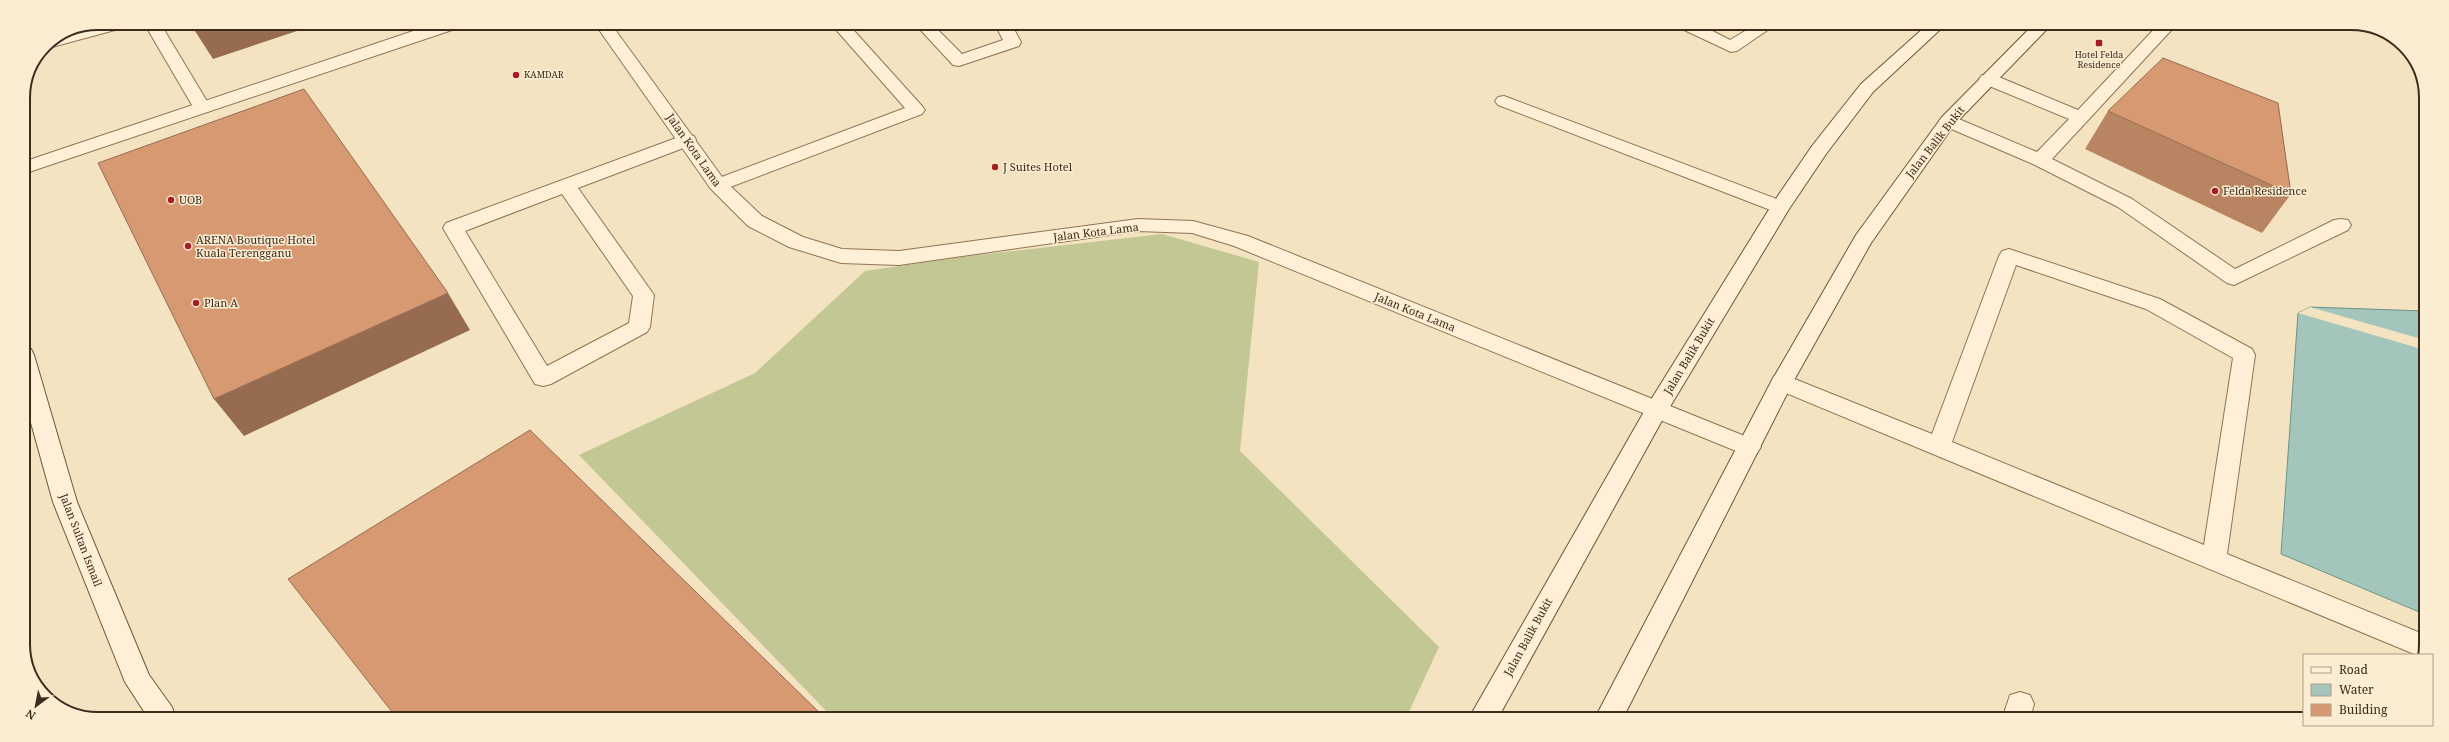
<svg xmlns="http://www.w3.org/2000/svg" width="2449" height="742" viewBox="0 0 2449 742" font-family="'Noto Serif',serif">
<rect width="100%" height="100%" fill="#f3e3c1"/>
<path fill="#c2c794" d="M 1162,234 L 1259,262 L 1240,451 L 1439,647 L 1406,718 L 832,717 L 579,455 L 755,373 L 865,271 L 969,256 Z"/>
<path fill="#a4c5bb" stroke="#6a9589" d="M 2310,307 L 2425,311 L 2424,614 L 2281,554 L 2298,313 Z"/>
<path fill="#f3e3c1" d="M 2310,307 L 2425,340 L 2425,350 L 2298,313 Z"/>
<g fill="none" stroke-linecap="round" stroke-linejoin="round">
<g stroke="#907356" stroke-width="2">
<path id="service" d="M 102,23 L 128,23 L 126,27 L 41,50 C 54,32 83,29 102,23 Z
M 144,23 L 160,23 L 211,108 L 208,112 L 196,112 Z
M 831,24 L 848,24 L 922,106 L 925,110 L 922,114 L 725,189 L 718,191 L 711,189 L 708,185 L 711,181 L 905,108 Z
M 915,24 L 932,24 L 962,54 L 1003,40 L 995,24 L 1011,24 L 1021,42 L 1019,46 L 959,66 L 953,65 Z
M 1680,25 L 1701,25 L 1730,40 L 1755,25 L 1775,25 L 1737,51 L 1731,52 L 1682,29 Z
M 2158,25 L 2176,25 L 2052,159 L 2132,199 L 2235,269 L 2334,220 L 2341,219 L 2348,220 L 2351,225 L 2348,230 L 2234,285 L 2227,283 L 2118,207 L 2033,164 L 1942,125 L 1939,121 L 1942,117 L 1954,117 L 2037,152 L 2069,119 L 1982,83 L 1979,79 L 1982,75 L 1994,75 L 2078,110 Z
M 1504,96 L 1787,203 L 1790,207 L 1787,211 L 1780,213 L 1773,211 L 1498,105 L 1495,101 L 1498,97 Z
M 687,134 L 694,136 L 696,140 L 694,144 L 578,188 L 654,295 L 650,327 L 647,332 L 551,384 L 543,386 L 535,384 L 443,228 L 446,223 ZM 562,194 L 633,296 L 629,323 L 547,366 L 465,231 Z
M 2009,249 L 2160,299 L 2252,349 L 2255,355 L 2227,554 L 2423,634 L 2423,655 L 2414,654 L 1774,388 L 1771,382 L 1774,376 L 1782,374 L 1932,434 L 1999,256 L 2002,251 ZM 2016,265 L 2146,309 L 2233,358 L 2204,545 L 1952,442 Z
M 2020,692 L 2030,695 L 2034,704 L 2030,719 L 2002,719 L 2010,695 Z"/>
</g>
<g stroke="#907356" stroke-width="2">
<path id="minor" d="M 437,23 L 463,23 L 461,27 L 23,174 L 23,162 Z
M 595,24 L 611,24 L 725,181 L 762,216 L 803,237 L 842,249 L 899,251 L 1138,219 L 1193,221 L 1248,236 L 1757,441 L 1761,447 L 1757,453 L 1749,456 L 1741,453 L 1234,246 L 1192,233 L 1138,231 L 899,265 L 841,263 L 789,247 L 748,226 L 711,189 Z"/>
</g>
<g stroke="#715439" stroke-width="2">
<path id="secondary" d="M 1927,25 L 1945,25 L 1873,92 L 1826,154 L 1789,209 L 1665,415 L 1498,718 L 1469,718 L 1649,403 L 1773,203 L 1812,146 L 1861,84 Z
M 2033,25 L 2051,25 L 1954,125 L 1871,243 L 1793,382 L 1623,718 L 1595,718 L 1771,382 L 1856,235 L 1942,117 Z
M 23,347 L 31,349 L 34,355 L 77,502 L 149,675 L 172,707 L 175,716 L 147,716 L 125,682 L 53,502 L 23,394 Z"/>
</g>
<use href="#service" fill="#fdf0d6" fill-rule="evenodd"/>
<use href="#minor" fill="#fdf0d6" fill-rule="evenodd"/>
<use href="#secondary" fill="#fdf0d6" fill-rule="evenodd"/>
</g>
<path fill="#b88462" d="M 2108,111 L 2291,194 L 2262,233 L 2085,149 Z"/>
<path fill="#966b50" d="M 219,23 L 321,23 L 213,59 L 195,31 Z
M 448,293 L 470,330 L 244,436 L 214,399 Z"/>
<path fill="#d69972" stroke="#966b50" d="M 190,23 L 219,23 L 195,31 Z
M 2163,58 L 2278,103 L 2291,194 L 2108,111 Z
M 304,89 L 448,293 L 214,399 L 98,163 Z
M 530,430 L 824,717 L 396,717 L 288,579 Z"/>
<g fill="#a61e23" stroke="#faedd2" stroke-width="1.5">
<rect x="2095" y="39" width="8" height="8" rx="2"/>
<circle cx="516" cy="75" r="4"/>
<circle cx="995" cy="167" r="4"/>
<circle cx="2215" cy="191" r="4"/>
<circle cx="171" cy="200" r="4"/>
<circle cx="188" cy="246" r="4"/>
<circle cx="196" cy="303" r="4"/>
</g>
<g text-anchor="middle" stroke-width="3" stroke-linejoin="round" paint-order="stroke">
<g font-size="9" fill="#3d2b1c" stroke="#faedd2">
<text x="2099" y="58">Hotel Felda<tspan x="2099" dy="10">Residence</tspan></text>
<text x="524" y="78" text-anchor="start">KAMDAR</text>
</g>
<g font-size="11" fill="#3d2b1c" stroke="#faedd2">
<text transform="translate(1935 142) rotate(-52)" y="4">Jalan Balik Bukit</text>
<text transform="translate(694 150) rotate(55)" y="4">Jalan Kota Lama</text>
<text transform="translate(1096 232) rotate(-7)" y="4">Jalan Kota Lama</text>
<text transform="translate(1415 312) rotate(22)" y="4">Jalan Kota Lama</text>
<text transform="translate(1689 356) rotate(-59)" y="4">Jalan Balik Bukit</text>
<text transform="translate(81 540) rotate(69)" y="4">Jalan Sultan Ismail</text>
<text transform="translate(1528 637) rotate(-61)" y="4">Jalan Balik Bukit</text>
</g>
<g font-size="11" fill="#3d2b1c" stroke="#faedd2" text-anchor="start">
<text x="1003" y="171">J Suites Hotel</text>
<text x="2223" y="195">Felda Residence</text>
<text x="179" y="204">UOB</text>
<text x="196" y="244">ARENA Boutique Hotel<tspan x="196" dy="13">Kuala Terengganu</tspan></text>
<text x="204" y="307">Plan A</text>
</g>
</g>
<path d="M0 0H2449V742H0ZM98 30H2351A68 68 0 0 1 2419 98V644A68 68 0 0 1 2351 712H98A68 68 0 0 1 30 644V98A68 68 0 0 1 98 30Z" fill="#faedd2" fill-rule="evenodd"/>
<path fill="none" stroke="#3d2b1c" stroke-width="2" d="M98 30H2351A68 68 0 0 1 2419 98V644A68 68 0 0 1 2351 712H98A68 68 0 0 1 30 644V98A68 68 0 0 1 98 30Z"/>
<rect x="2303" y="654" width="130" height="72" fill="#faedd2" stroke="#ae9f89"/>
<rect x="2311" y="667" width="20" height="6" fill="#fdf0d6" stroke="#ae9f89"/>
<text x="2339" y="674" font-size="12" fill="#3d2b1c">Road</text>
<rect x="2311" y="684" width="20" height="12" fill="#a4c5bb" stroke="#ae9f89"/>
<text x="2339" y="694" font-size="12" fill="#3d2b1c">Water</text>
<rect x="2311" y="704" width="20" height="12" fill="#d69972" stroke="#ae9f89"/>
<text x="2339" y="714" font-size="12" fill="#3d2b1c">Building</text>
<g transform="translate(36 706) rotate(212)" stroke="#faedd2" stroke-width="3" paint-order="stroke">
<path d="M0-3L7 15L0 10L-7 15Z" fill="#3d2b1c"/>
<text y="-6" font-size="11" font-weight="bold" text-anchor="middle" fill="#3d2b1c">N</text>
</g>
</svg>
